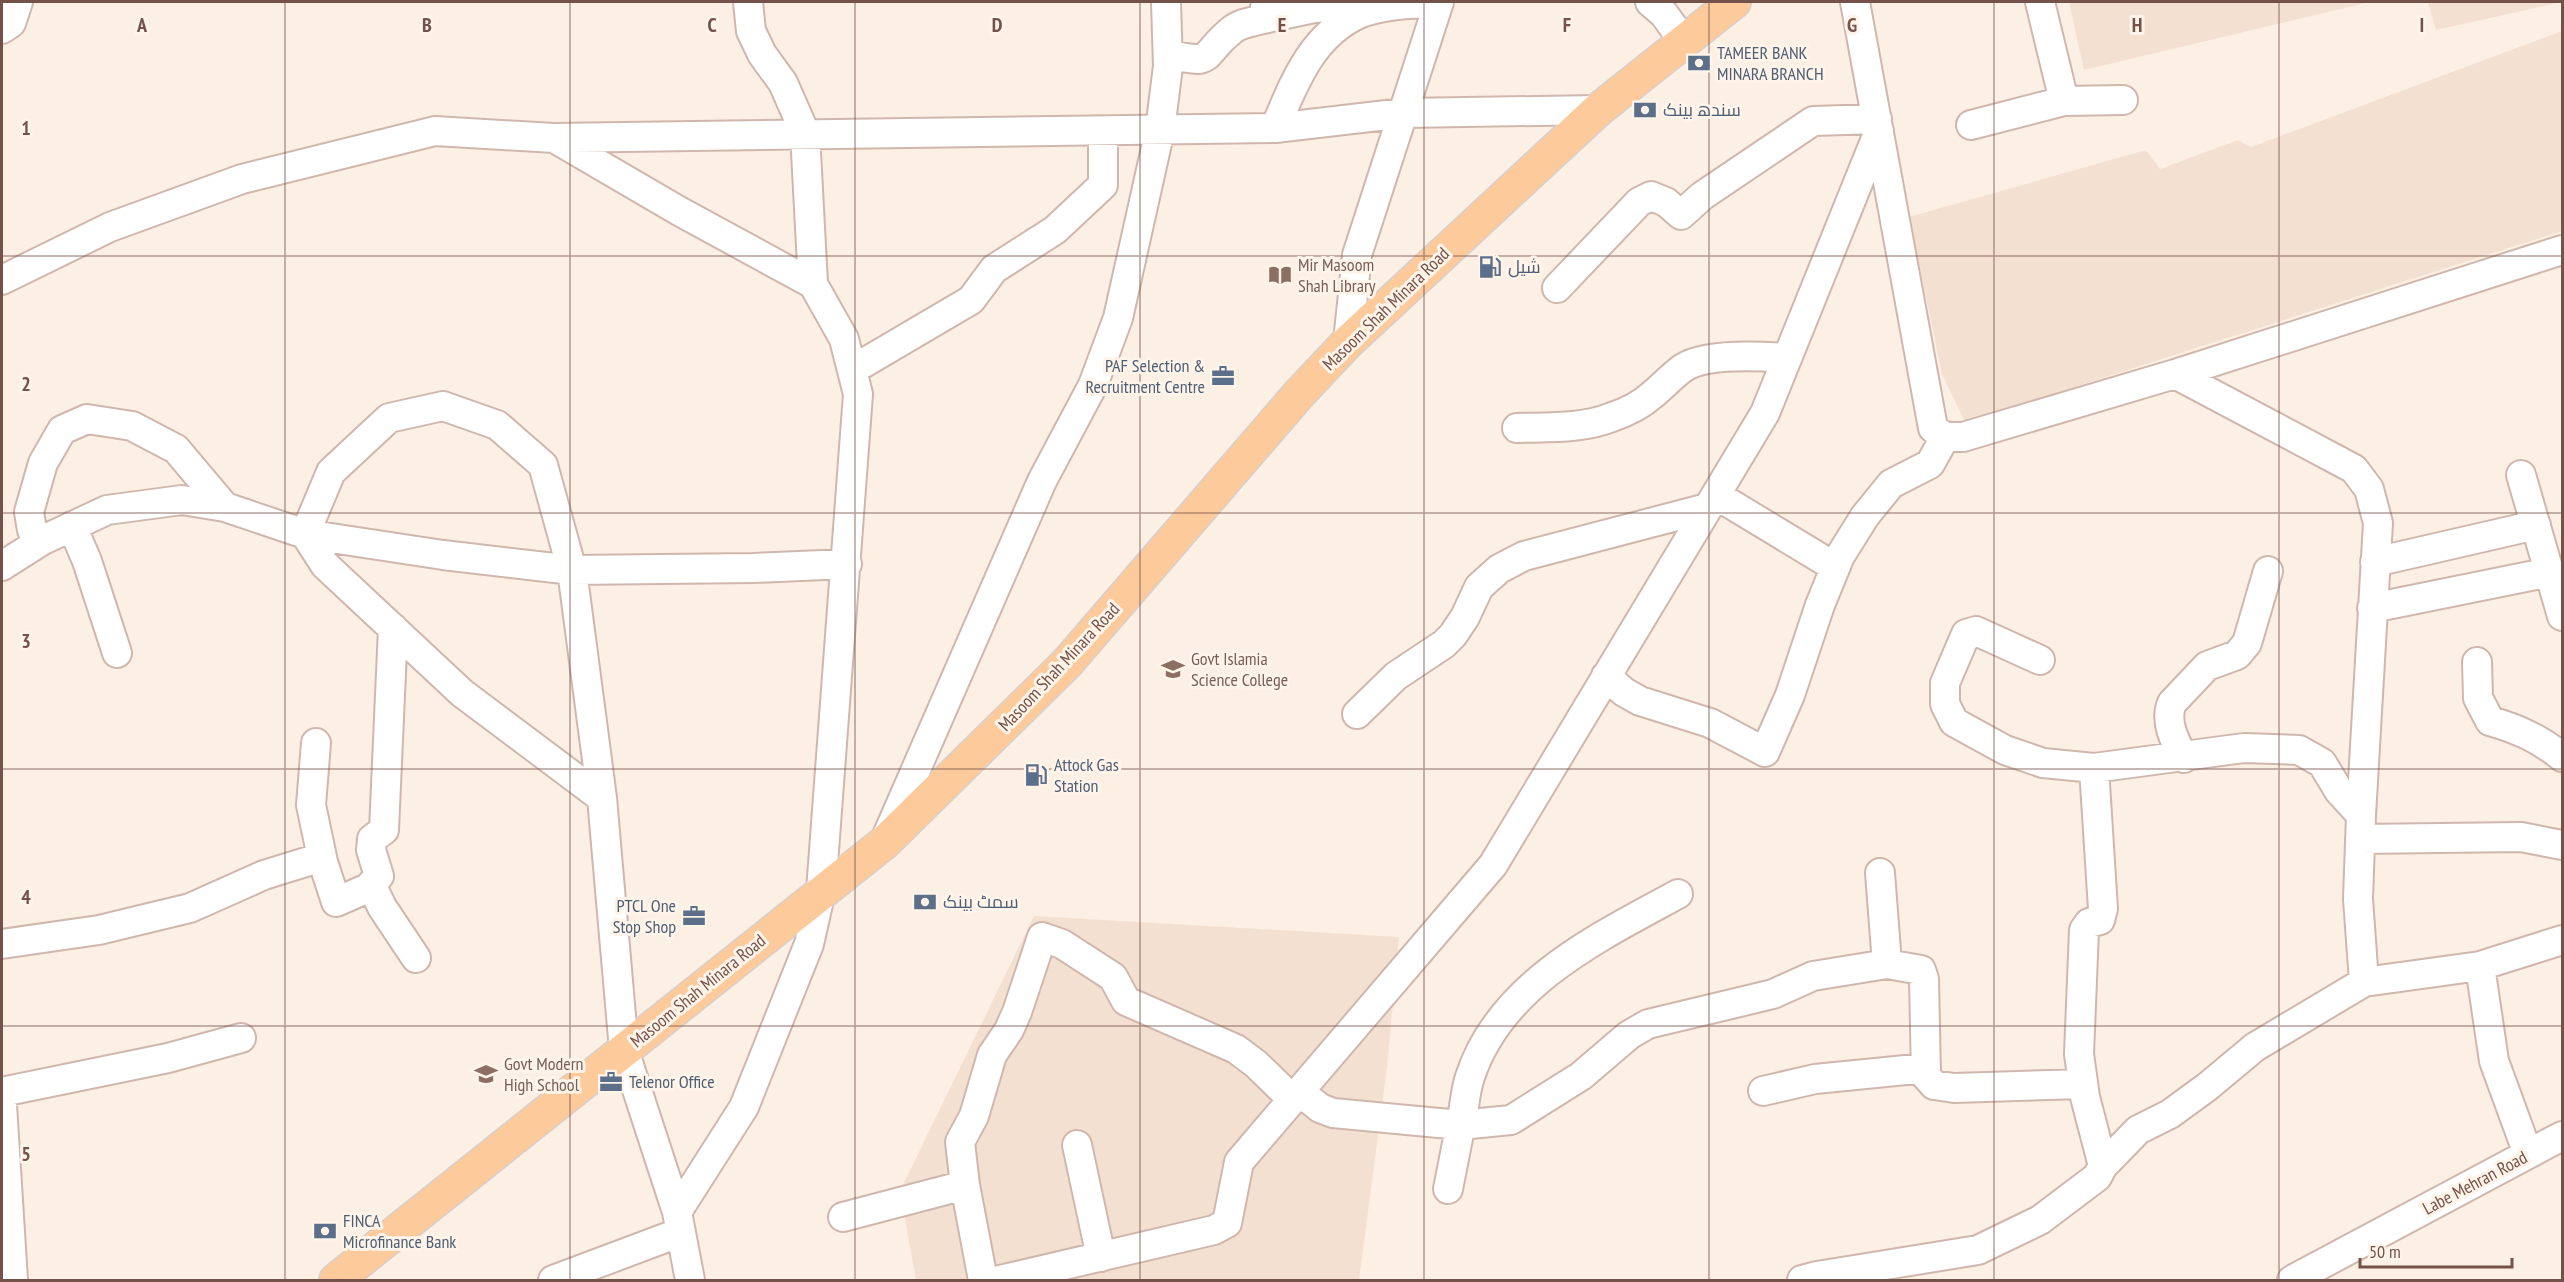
<svg xmlns="http://www.w3.org/2000/svg" width="2564" height="1282" viewBox="0 0 2564 1282" font-family="'PT Sans Narrow',Cairo,sans-serif">
<rect width="100%" height="100%" fill="#fcefe3"/>
<path fill="#f4e0d1" d="M 2069,2 L 2370,2 L 2084,70 Z
M 2428,2 L 2562,2 L 2436,30 Z
M 2562,31 L 2562,231 L 1965,422 L 1942,374 L 1909,217 L 2146,150 L 2160,169 L 2238,140 L 2251,147 Z
M 1034,916 L 1399,937 L 1387,1067 L 1359,1280 L 916,1280 L 900,1191 Z"/>
<g fill="none" stroke-linecap="round" stroke-linejoin="round">
<g stroke="#d0b7ad" stroke-width="32">
<path id="minor" d="M 748,2 L 751,31 L 762,54 L 783,83 L 805,133 L 813,284
M 1650,2 L 1664,14 L 1684,42
M 1855,2 L 1933,428 L 1945,437 L 1963,437 L 2175,374 L 2354,469 L 2369,489 L 2378,523 L 2361,815 L 2358,899 L 2364,982
M 2040,2 L 2064,101
M 1263,19 L 1314,8 L 1374,5
M 2,29 L 11,23 L 18,2
M 1168,54 C 1217,66 1199,56 1232,30 C 1240,23 1253,22 1263,19 L 1266,2
M 1971,125 L 2064,101 L 2123,100
M 1275,128 C 1294,83 1312,34 1361,13 C 1384,4 1414,4 1439,2
M 554,138 L 1275,128 L 1404,113 L 1598,110
M 2,280 L 110,227 L 242,179 L 435,131 L 554,138 L 679,211 L 813,284 L 844,339 L 858,394 L 821,891 L 809,944 L 744,1107 L 677,1212
M 1557,288 L 1639,202 L 1651,196 L 1666,202 L 1681,215 L 1702,196 L 1813,121 L 1877,119
M 1348,342 L 1357,255 L 1439,2
M 852,370 L 971,300 L 994,269 L 1055,230 L 1103,185 L 1103,131
M 2175,374 L 2562,250
M 1517,428 C 1548,427 1583,429 1612,417 C 1627,412 1641,405 1652,395 C 1663,386 1672,376 1683,368 C 1705,353 1760,356 1787,358
M 2521,475 L 2562,616
M 1716,495 L 1835,567
M 72,526 L 87,561 L 117,653
M 43,540 L 32,530 L 29,512 L 43,463 L 62,430 L 87,419 L 132,426 L 176,449 L 225,507 L 305,534 L 443,555 L 572,570 L 753,568 L 847,564
M 2375,562 L 2536,525
M 2,566 L 43,540 L 107,510 L 182,500 L 225,507
M 2372,608 L 2550,572
M 2040,660 L 1976,631 L 1966,634 L 1945,683 L 1945,704 L 1954,722 L 2005,750 L 2043,763 L 2094,768 L 2244,748 L 2299,750 L 2322,763 L 2339,791 L 2361,815
M 2477,662 L 2478,698 L 2490,721 C 2518,729 2540,739 2562,757
M 1606,676 L 1624,692 L 1640,701 L 1710,723 L 1765,752 L 1790,695 L 1820,605 L 1840,556 L 1865,516 L 1891,484 L 1930,464 L 1945,437
M 1357,714 L 1396,676 L 1444,644 L 1453,635 L 1465,617 L 1479,587 L 1499,569 L 1524,556 L 1707,508
M 316,743 L 311,805 L 323,862 L 336,902 L 368,888 L 379,876 L 371,850 L 372,839 L 384,830 L 393,628
M 2184,758 C 2175,742 2164,721 2172,703 L 2207,666 L 2237,655 L 2247,643 L 2268,571
M 2094,768 L 2103,909 L 2100,920 L 2089,923 L 2084,930 L 2079,1054 L 2085,1097 L 2103,1166
M 602,798 L 462,693 L 325,565 L 305,534 L 331,472 L 389,418 L 443,406 L 497,425 L 543,465 L 572,570 L 602,798 L 624,1050 L 677,1212 L 690,1280
M 886,838 L 1042,481 L 1093,385 L 1118,318 L 1160,130 L 1168,66 L 1166,2
M 2360,839 L 2521,837 L 2562,845
M 372,886 L 382,907 L 416,958
M 2,944 L 99,930 L 190,908 L 264,875 L 322,857
M 1887,964 L 1921,970 L 1924,979 L 1926,1076 L 1934,1085 L 1954,1088 L 2082,1084
M 2480,966 L 2494,1061 L 2528,1154
M 1763,1091 L 1815,1079 L 1926,1068
M 2,1092 L 168,1058 L 241,1038
M 1300,1092 L 1320,1108 L 1333,1113 L 1460,1125 L 1511,1120 L 1581,1076 L 1629,1035 L 1648,1024 L 1773,994 L 1813,976 L 1887,964 L 1880,873
M 2,1105 L 13,1280
M 1077,1145 L 1101,1257
M 1448,1189 C 1453,1164 1458,1138 1463,1113 C 1465,1101 1466,1088 1470,1077 C 1500,984 1599,937 1678,894
M 843,1217 L 965,1185
M 553,1280 L 681,1232
M 983,1280 L 965,1185 L 960,1142 L 974,1116 L 992,1055 L 1009,1030 L 1017,1012 L 1042,937 L 1062,944 L 1113,977 L 1126,1001 L 1236,1049 L 1256,1064 L 1293,1100
M 1000,1280 L 1214,1230 L 1227,1223 L 1239,1162 L 1493,865 L 1765,413 L 1879,131
M 1802,1280 L 1817,1276 L 1978,1250 L 2040,1220 L 2097,1177 L 2103,1166 L 2138,1130 L 2170,1114 L 2207,1087 L 2255,1047 L 2364,982 L 2480,966 L 2562,940
M 2292,1280 L 2562,1136"/>
</g>
<g stroke="#d8cfcc" stroke-width="36">
<path id="major" d="M 336,1280 L 884,843 L 1067,663 L 1299,394 L 1348,342 L 1598,110 L 1734,2"/>
</g>
<use href="#minor" stroke="#fff" stroke-width="28"/>
<use href="#major" stroke="#fcca9b" stroke-width="33"/>
</g>
<path fill="none" stroke="#755249" stroke-width="1.5" stroke-opacity="0.55" d="M 285,2 L 285,1280M 570,2 L 570,1280M 855,2 L 855,1280M 1140,2 L 1140,1280M 1424,2 L 1424,1280M 1709,2 L 1709,1280M 1994,2 L 1994,1280M 2279,2 L 2279,1280M 2,256 L 2562,256M 2,513 L 2562,513M 2,769 L 2562,769M 2,1026 L 2562,1026"/>
<defs>
<g id="bank-bare" transform="scale(1.8)"><path d="M-6-4H6V4H-6ZM0-2.3a2.3 2.3 0 1 0 0 4.6a2.3 2.3 0 1 0 0-4.6Z" fill="#5c6f8a" stroke="#fff4e9" stroke-width="2.5" paint-order="stroke"/></g>
<g id="fuel-bare" transform="scale(1.8)"><path d="M-5.5-6h7V0h2V4h1.3V-2.5L3-4.5l.8-.8L6-3V5H2.5V1h-1V6h-7ZM-4.2-4.7v3.2H.2V-4.7Z" fill="#5c6f8a" stroke="#fff4e9" stroke-width="2.5" paint-order="stroke"/></g>
<g id="library-bare" transform="scale(1.8)"><path d="M-6-4Q-3-5.5-.7-3.5V5Q-3 3-6 4ZM6-4Q3-5.5 .7-3.5V5Q3 3 6 4Z" fill="#8d6e63" stroke="#fff4e9" stroke-width="2.5" paint-order="stroke"/></g>
<g id="office-bare" transform="scale(1.8)"><path d="M-6-3h4V-5.5h4V-3h4V5H-6ZM-1-4.5V-3h2v-1.5ZM-6 0V1H6V0Z" fill="#5c6f8a" stroke="#fff4e9" stroke-width="2.5" paint-order="stroke"/></g>
<g id="university-bare" transform="scale(1.8)"><path d="M0-5L7-2L0 1L-7-2ZM-4 1L0 2.5L4 1V4Q0 6-4 4Z" fill="#8d6e63" stroke="#fff4e9" stroke-width="2.5" paint-order="stroke"/></g>
<g id="school-bare" transform="scale(1.8)"><path d="M0-5L7-2L0 1L-7-2ZM-4 1L0 2.5L4 1V4Q0 6-4 4Z" fill="#8d6e63" stroke="#fff4e9" stroke-width="2.5" paint-order="stroke"/></g>
</defs>
<g fill-rule="evenodd">
<use href="#bank-bare" x="1699" y="63"/>
<use href="#bank-bare" x="1645" y="110"/>
<use href="#fuel-bare" x="1490" y="267"/>
<use href="#library-bare" x="1280" y="275"/>
<use href="#office-bare" x="1223" y="376"/>
<use href="#university-bare" x="1173" y="669"/>
<use href="#fuel-bare" x="1036" y="775"/>
<use href="#bank-bare" x="925" y="902"/>
<use href="#office-bare" x="694" y="916"/>
<use href="#school-bare" x="486" y="1074"/>
<use href="#office-bare" x="611" y="1082"/>
<use href="#bank-bare" x="325" y="1231"/>
</g>
<g text-anchor="middle" stroke-width="6" stroke-linejoin="round" paint-order="stroke">
<g font-size="18" fill="#4e5e75" stroke="#fff4e9" text-anchor="start">
<text x="1717" y="59">TAMEER BANK<tspan x="1717" dy="21">MINARA BRANCH</tspan></text>
<text x="1663" y="116">سندھ بینک</text>
<text x="1508" y="273">شیل</text>
<text x="1205" y="372" text-anchor="end">PAF Selection &amp;<tspan x="1205" dy="21">Recruitment Centre</tspan></text>
<text x="1054" y="771">Attock Gas<tspan x="1054" dy="21">Station</tspan></text>
<text x="943" y="908">سمٹ بینک</text>
<text x="676" y="912" text-anchor="end">PTCL One<tspan x="676" dy="21">Stop Shop</tspan></text>
<text x="629" y="1088">Telenor Office</text>
<text x="343" y="1227">FINCA<tspan x="343" dy="21">Microfinance Bank</tspan></text>
</g>
<g font-size="18" fill="#785e54" stroke="#fff4e9" text-anchor="start">
<text x="1298" y="271">Mir Masoom<tspan x="1298" dy="21">Shah Library</tspan></text>
<text x="1191" y="665">Govt Islamia<tspan x="1191" dy="21">Science College</tspan></text>
<text x="504" y="1070">Govt Modern<tspan x="504" dy="21">High School</tspan></text>
</g>
<g font-size="18" fill="#755249" stroke="#fff4e9">
<text transform="translate(1386 309) rotate(-44)" y="6">Masoom Shah Minara Road</text>
<text transform="translate(1059 667) rotate(-47)" y="6">Masoom Shah Minara Road</text>
<text transform="translate(698 991) rotate(-39)" y="6">Masoom Shah Minara Road</text>
<text transform="translate(2475 1183) rotate(-28)" y="6">Labe Mehran Road</text>
</g>
</g>
<g font-size="20" text-anchor="middle" font-weight="bold" fill="#755249" stroke="#fff4e9" stroke-width="6" stroke-linejoin="round" paint-order="stroke">
<text x="142" y="32">A</text>
<text x="427" y="32">B</text>
<text x="712" y="32">C</text>
<text x="997" y="32">D</text>
<text x="1282" y="32">E</text>
<text x="1567" y="32">F</text>
<text x="1852" y="32">G</text>
<text x="2137" y="32">H</text>
<text x="2422" y="32">I</text>
<text x="26" y="135">1</text>
<text x="26" y="391">2</text>
<text x="26" y="648">3</text>
<text x="26" y="904">4</text>
<text x="26" y="1161">5</text>
</g>
<rect width="2564" height="1282" fill="none" stroke="#755249" stroke-width="6"/>
<path d="M2360 1258v9h152v-9" fill="none" stroke="#755249" stroke-width="3"/>
<text x="2369" y="1258" font-size="18" fill="#755249" stroke="#fff4e9" stroke-width="4.5" paint-order="stroke">50 m</text>
</svg>
